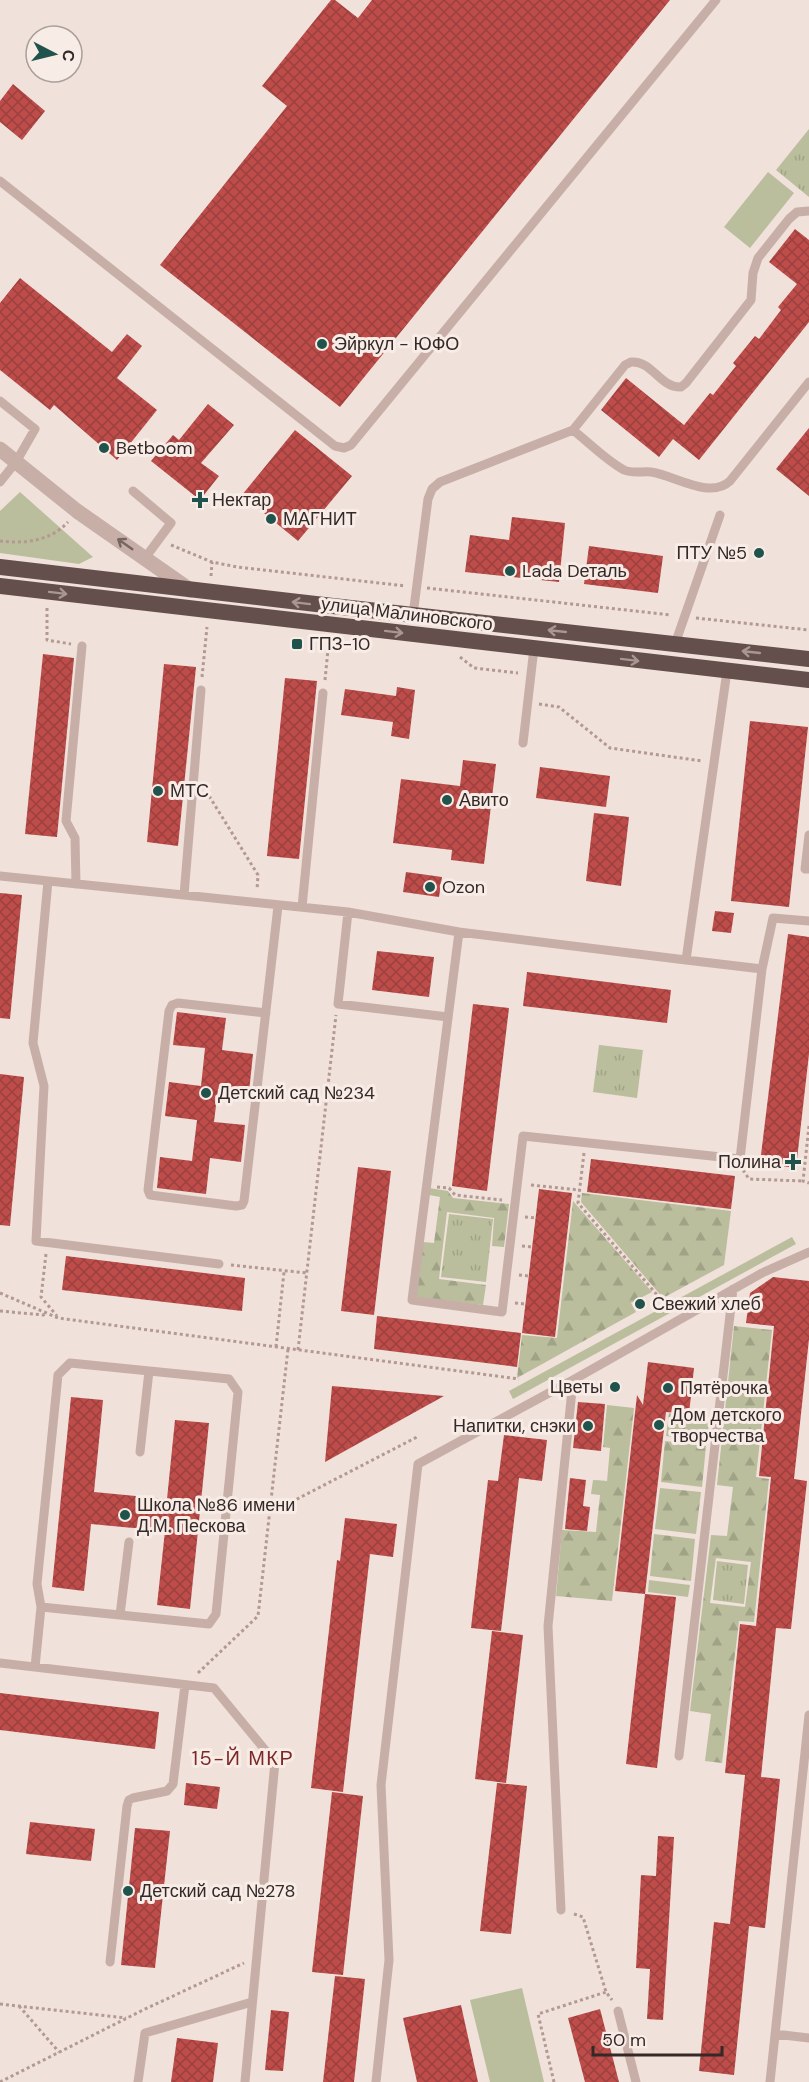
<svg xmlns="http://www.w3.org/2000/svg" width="809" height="2082" viewBox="0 0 809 2082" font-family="'DM Sans',sans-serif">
<defs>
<pattern id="forest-firs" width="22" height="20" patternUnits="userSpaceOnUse" patternTransform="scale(1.5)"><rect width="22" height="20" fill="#babe9c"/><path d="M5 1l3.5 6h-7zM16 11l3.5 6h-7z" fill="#a0a386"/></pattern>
<pattern id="park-tufts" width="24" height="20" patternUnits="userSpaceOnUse" patternTransform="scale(1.5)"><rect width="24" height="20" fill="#babe9c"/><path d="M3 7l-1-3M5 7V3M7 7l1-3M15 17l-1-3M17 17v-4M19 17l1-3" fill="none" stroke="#a0a386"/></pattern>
<pattern id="building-cross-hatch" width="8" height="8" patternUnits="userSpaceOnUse" patternTransform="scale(1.5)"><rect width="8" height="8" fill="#be4d4a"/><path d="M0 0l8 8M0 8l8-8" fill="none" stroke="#9b403e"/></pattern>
</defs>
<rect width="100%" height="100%" fill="#f0e1db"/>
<path fill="#babe9c" d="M 768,172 L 794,193 L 750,248 L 724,227 Z
M 20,492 L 93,557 L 79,564 L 0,553 L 0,511 Z
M 792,1237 L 796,1244 L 513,1399 L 509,1391 Z
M 649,1580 L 690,1585 L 688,1597 L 648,1592 Z
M 522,1988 L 544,2082 L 490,2082 L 470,2000 Z"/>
<path fill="url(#forest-firs)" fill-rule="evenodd" d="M 429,1188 L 448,1191 L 453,1198 L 509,1204 L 504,1247 L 492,1246 L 494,1218 L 447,1212 L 439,1279 L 486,1285 L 483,1305 L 416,1297 L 423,1242 L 434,1243 L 440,1197 L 429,1195 Z
M 582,1193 L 731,1211 L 724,1265 L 663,1298 L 581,1202 Z
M 573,1201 L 652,1292 L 631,1303 L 636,1312 L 517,1378 L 522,1335 L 557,1338 Z
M 734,1326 L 772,1330 L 756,1477 L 769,1479 L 754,1622 L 739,1621 L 722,1763 L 705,1761 L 711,1714 L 690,1711 L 711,1535 L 727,1536 L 733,1487 L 717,1485 ZM 716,1558 L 751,1562 L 745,1607 L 710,1603 Z
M 607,1405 L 634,1408 L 612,1601 L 556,1596 L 562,1530 L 596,1532 L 600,1495 L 591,1494 L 593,1480 L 607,1481 L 610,1448 L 603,1447 Z
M 669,1413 L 691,1416 L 690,1420 L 709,1423 L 707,1441 L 666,1436 Z
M 665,1441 L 706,1446 L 702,1487 L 661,1482 Z
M 660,1488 L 701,1492 L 696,1534 L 655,1529 Z
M 654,1534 L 695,1539 L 691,1581 L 650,1576 Z"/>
<path fill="url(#park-tufts)" d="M 809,129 L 809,197 L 776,170 Z
M 599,1045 L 643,1050 L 637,1098 L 593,1092 Z
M 449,1214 L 493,1219 L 486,1282 L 441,1277 Z
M 717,1561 L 748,1565 L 744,1604 L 713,1600 Z"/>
<path fill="url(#building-cross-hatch)" d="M 331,0 L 335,0 L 358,18 L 372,0 L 670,0 L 340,407 L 160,265 L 287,106 L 262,86 Z
M 13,84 L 45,111 L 22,140 L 0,122 L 0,101 Z
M 795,229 L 809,240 L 809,322 L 699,460 L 673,439 L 659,457 L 601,410 L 626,378 L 684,425 L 710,393 L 713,395 L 736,366 L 733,363 L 755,336 L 759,339 L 781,310 L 778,307 L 797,284 L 769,262 Z
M 20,278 L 112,352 L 127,334 L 142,346 L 117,378 L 157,410 L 117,460 L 54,405 L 50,410 L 0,370 L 0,303 Z
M 208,404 L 234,425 L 201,463 L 219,476 L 200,500 L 151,461 L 173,435 L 179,440 Z
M 809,428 L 809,496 L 776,469 Z
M 295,430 L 352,476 L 298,541 L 242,495 Z
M 512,517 L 565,523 L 559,582 L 465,572 L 470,535 L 509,540 Z
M 589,546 L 663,556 L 658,593 L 584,584 Z
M 43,654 L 74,658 L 57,837 L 25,834 Z
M 164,664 L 196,667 L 178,846 L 147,842 Z
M 285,678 L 317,681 L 299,859 L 267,856 Z
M 397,687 L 415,690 L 409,739 L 391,736 L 393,722 L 341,715 L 345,689 L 396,696 Z
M 750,721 L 808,727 L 789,907 L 731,901 Z
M 463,760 L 496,764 L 484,864 L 451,860 L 452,850 L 393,843 L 401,779 L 460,786 Z
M 540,767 L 610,776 L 606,807 L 536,798 Z
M 594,813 L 629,817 L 621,886 L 586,881 Z
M 406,872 L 442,877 L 439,897 L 403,892 Z
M 0,893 L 22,895 L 10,1019 L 0,1018 Z
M 715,911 L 734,913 L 731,933 L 712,931 Z
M 788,934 L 809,937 L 809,1054 L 796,1168 L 760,1163 Z
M 377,951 L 434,957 L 429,997 L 372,990 Z
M 527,972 L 671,990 L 667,1023 L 523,1006 Z
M 473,1004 L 509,1008 L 487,1191 L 452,1186 Z
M 177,1012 L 226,1018 L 222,1050 L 253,1054 L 249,1092 L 218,1089 L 214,1122 L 245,1125 L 241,1162 L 210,1158 L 206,1194 L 157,1188 L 160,1157 L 192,1161 L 197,1120 L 165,1116 L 169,1082 L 201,1086 L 205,1048 L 173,1045 Z
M 0,1074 L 24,1077 L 10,1226 L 0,1225 Z
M 591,1159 L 735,1176 L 731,1209 L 587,1192 Z
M 358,1167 L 391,1171 L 374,1315 L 341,1311 Z
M 539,1189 L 572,1193 L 555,1337 L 522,1333 Z
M 66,1256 L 245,1278 L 242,1311 L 62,1290 Z
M 773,1277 L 809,1281 L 809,1339 L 794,1479 L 807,1481 L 791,1629 L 776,1628 L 761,1777 L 780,1779 L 765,1928 L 749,1926 L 734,2075 L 699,2071 L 714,1922 L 730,1924 L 745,1775 L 725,1773 L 740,1624 L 756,1626 L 771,1477 L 759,1476 L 774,1326 L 746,1323 L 750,1293 Z
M 377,1316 L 521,1333 L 517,1367 L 374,1349 Z
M 648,1362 L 694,1368 L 689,1414 L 666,1412 L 645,1594 L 615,1591 L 637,1395 L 643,1405 Z
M 332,1386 L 444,1396 L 325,1462 Z
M 71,1397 L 103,1400 L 94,1492 L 167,1499 L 175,1420 L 209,1423 L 190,1609 L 157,1605 L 165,1531 L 91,1524 L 84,1591 L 52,1587 Z
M 578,1402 L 605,1404 L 601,1451 L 573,1448 Z
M 504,1435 L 547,1440 L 542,1481 L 519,1478 L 501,1631 L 471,1628 L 488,1480 L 498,1481 Z
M 570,1478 L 586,1480 L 583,1506 L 590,1507 L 587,1531 L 565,1529 Z
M 345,1518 L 397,1524 L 393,1557 L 370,1554 L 343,1792 L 311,1788 L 337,1560 L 340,1561 Z
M 645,1594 L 676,1597 L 657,1768 L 626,1764 Z
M 492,1631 L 523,1635 L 506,1783 L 475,1779 Z
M 0,1693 L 159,1712 L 155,1749 L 0,1730 Z
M 186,1783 L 220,1787 L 217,1809 L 184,1805 Z
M 497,1783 L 527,1786 L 511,1934 L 480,1931 Z
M 332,1792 L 363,1796 L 343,1975 L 312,1972 Z
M 30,1822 L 95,1829 L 91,1861 L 26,1854 Z
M 135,1828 L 170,1831 L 155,1968 L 121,1965 Z
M 658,1836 L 674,1837 L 663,2020 L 647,2019 L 650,1969 L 636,1968 L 641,1875 L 656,1876 Z
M 335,1976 L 365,1979 L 354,2082 L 323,2082 Z
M 461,2005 L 478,2082 L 417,2082 L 403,2018 Z
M 600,2009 L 619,2082 L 585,2082 L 568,2018 Z
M 271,2010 L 289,2012 L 283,2071 L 265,2070 Z
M 177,2038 L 218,2043 L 213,2082 L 171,2082 Z"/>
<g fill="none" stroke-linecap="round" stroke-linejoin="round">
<path stroke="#b39992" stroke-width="3" stroke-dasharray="3 3" stroke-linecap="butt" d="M 0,541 C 24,544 51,541 68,522
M 171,545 L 212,562 L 237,567 L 406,586
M 211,576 L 212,562
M 427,588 L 671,615
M 47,608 L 47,640 L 71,644
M 696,618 L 809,630
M 460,657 L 474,668 L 518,673
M 202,677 L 207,627
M 325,680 L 329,639
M 539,704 L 559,707 L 610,748 L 702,761
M 206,791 L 258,875 L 257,890
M 809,1126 L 803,1181 L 809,1183
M 584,1153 L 578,1203 L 664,1303
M 743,1170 L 749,1179 L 803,1181
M 531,1185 L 579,1190
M 437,1187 L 449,1188 L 455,1195 L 502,1200
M 525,1217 L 536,1218
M 522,1246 L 532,1247
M 46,1254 L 41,1297 L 57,1316
M 231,1265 L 307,1273
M 519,1275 L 529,1276
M 0,1293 L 58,1318 L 519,1379
M 515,1303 L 525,1304
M 0,1311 L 43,1315 L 46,1314
M 276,1347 L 284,1272
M 298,1350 L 336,1015
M 270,1513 L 419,1436
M 198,1673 L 258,1616 L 288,1349
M 574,1914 L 583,1917 L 606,1992 L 612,2000
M 0,2004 L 126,2018
M 19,2006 L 59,2052
M 0,2082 L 143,2010 L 244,1963
M 554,2082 L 538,2014 L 606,1992"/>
<path stroke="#c7afa7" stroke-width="9" d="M 0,181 L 335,446 L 344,448 L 351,445 L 716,0
M 0,401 L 35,429 L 16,462 L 0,482
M 573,430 C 588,442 607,461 624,470 C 633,474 642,471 651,472 C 674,475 710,500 730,481 L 809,382
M 133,491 L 171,523 L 145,558
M 413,615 L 428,499 L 432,489 L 440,482 L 573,430 L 625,365 L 631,362 C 652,360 660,388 681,387 L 686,383 L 751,300 L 753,273 L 758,258 L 789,219 L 797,212 L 809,211
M 675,644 L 720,515
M 523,743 L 534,648
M 809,835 L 805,869 L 809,869
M 0,876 L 348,912 L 459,932 L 686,960 L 727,671
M 48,881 L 33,1043 L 44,1086 L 36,1241 L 219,1264
M 76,884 L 75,838 L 66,821 L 82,646
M 184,895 L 201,690
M 302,907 L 323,693
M 348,912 L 338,1004 L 448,1017
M 459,932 L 412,1300 L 502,1312 L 523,1136 L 740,1159 L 762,969 L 686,960
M 762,969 L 773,918 L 809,921
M 266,1013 L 178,1003 L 172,1005 L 169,1011 L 148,1190 L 150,1195 L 236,1206 L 242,1205 L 244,1201 L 277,915 L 278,905
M 140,1452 L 149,1371
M 120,1615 L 129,1542
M 0,1663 L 214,1688 L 275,1762 L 245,2082
M 35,1667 L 41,1607 L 37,1584 L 58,1375 L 70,1363 L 229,1379 L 238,1392 L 216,1614 L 209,1624 L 41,1607
M 679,1756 L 733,1289
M 561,1910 L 548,1626 L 573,1380
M 110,1962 L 127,1806 L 129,1800 L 133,1798 L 167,1791 L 173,1784 L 185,1685
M 618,2011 L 636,2082
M 775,2034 L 809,2038
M 138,2082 L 145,2033 L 252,2002
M 376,2082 L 389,1960 L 381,1785 L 418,1464 L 573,1380 L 762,1273 L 809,1252
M 770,2082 L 809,1715"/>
<path stroke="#c7afa7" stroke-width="15" d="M 0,449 L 77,511 L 190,590"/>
<path stroke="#654f4c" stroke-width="16" d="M 0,567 L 333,606 L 809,659
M 0,586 L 809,680"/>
</g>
<defs><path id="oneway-shaft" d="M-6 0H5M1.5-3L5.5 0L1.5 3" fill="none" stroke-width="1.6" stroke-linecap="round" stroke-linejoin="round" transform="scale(1.5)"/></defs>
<use stroke="#766561" href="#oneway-shaft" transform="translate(125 544) rotate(-145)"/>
<g stroke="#a79692">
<use href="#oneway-shaft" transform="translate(58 593) rotate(7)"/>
<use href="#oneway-shaft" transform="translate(301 603) rotate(-173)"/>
<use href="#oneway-shaft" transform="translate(557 631) rotate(-174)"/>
<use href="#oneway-shaft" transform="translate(394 632) rotate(7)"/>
<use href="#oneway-shaft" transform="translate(751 652) rotate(-174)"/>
<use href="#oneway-shaft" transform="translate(630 660) rotate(7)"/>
</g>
<g fill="#20534b" stroke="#f8ece7" stroke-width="2">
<circle cx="322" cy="344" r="6"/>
<circle cx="104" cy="448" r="6"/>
<path d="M197 491h6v6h6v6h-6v6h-6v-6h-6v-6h6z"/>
<circle cx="271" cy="519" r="6"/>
<circle cx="759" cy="553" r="6"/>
<circle cx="510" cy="571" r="6"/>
<rect x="291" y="638" width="12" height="12" rx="3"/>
<circle cx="158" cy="791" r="6"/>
<circle cx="447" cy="800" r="6"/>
<circle cx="430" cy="887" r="6"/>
<circle cx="206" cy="1093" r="6"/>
<path d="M790 1153h6v6h6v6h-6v6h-6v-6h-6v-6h6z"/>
<circle cx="640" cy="1304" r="6"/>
<circle cx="615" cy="1387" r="6"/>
<circle cx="668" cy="1388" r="6"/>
<circle cx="659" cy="1425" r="6"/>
<circle cx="588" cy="1426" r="6"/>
<circle cx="125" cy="1515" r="6"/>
<circle cx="128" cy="1891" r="6"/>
</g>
<g text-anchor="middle" stroke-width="6" stroke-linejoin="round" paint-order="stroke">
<g font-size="18" fill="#342927" stroke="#f8ece7" text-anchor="start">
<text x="334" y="350">Эйркул - ЮФО</text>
<text x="116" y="454">Betboom</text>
<text x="212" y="506">Нектар</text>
<text x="283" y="525">МАГНИТ</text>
<text x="747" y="559" text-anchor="end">ПТУ №5</text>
<text x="522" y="577">Lada Dеталь</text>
<text x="309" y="650">ГПЗ-10</text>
<text x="170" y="797">МТС</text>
<text x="459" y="806">Авито</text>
<text x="442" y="893">Ozon</text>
<text x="218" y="1099">Детский сад №234</text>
<text x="781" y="1168" text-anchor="end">Полина</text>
<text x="652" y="1310">Свежий хлеб</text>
<text x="603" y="1393" text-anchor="end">Цветы</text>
<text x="680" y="1394">Пятёрочка</text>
<text x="671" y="1421">Дом детского<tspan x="671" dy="21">творчества</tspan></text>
<text x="576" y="1432" text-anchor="end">Напитки, снэки</text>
<text x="137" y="1511">Школа №86 имени<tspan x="137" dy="21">Д.М. Пескова</tspan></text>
<text x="140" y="1897">Детский сад №278</text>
</g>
<g font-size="18" fill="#342927" stroke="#f8ece7">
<text transform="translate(407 614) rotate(7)" y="6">улица Малиновского</text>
</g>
<g font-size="20" letter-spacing="1.5" fill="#7e2725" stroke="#f8ece7">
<text x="243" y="1765">15-Й МКР</text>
</g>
</g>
<g transform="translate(54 54) rotate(97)"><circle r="28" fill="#f8ece7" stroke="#aa9e9a" stroke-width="1.5"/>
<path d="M0-4.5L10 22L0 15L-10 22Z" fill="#20534b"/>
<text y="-9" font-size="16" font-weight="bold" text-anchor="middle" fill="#342927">С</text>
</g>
<path d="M593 2046v9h129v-9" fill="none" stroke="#342927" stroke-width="3"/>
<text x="602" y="2046" font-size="18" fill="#342927" stroke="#f8ece7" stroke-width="4.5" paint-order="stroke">50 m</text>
</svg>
